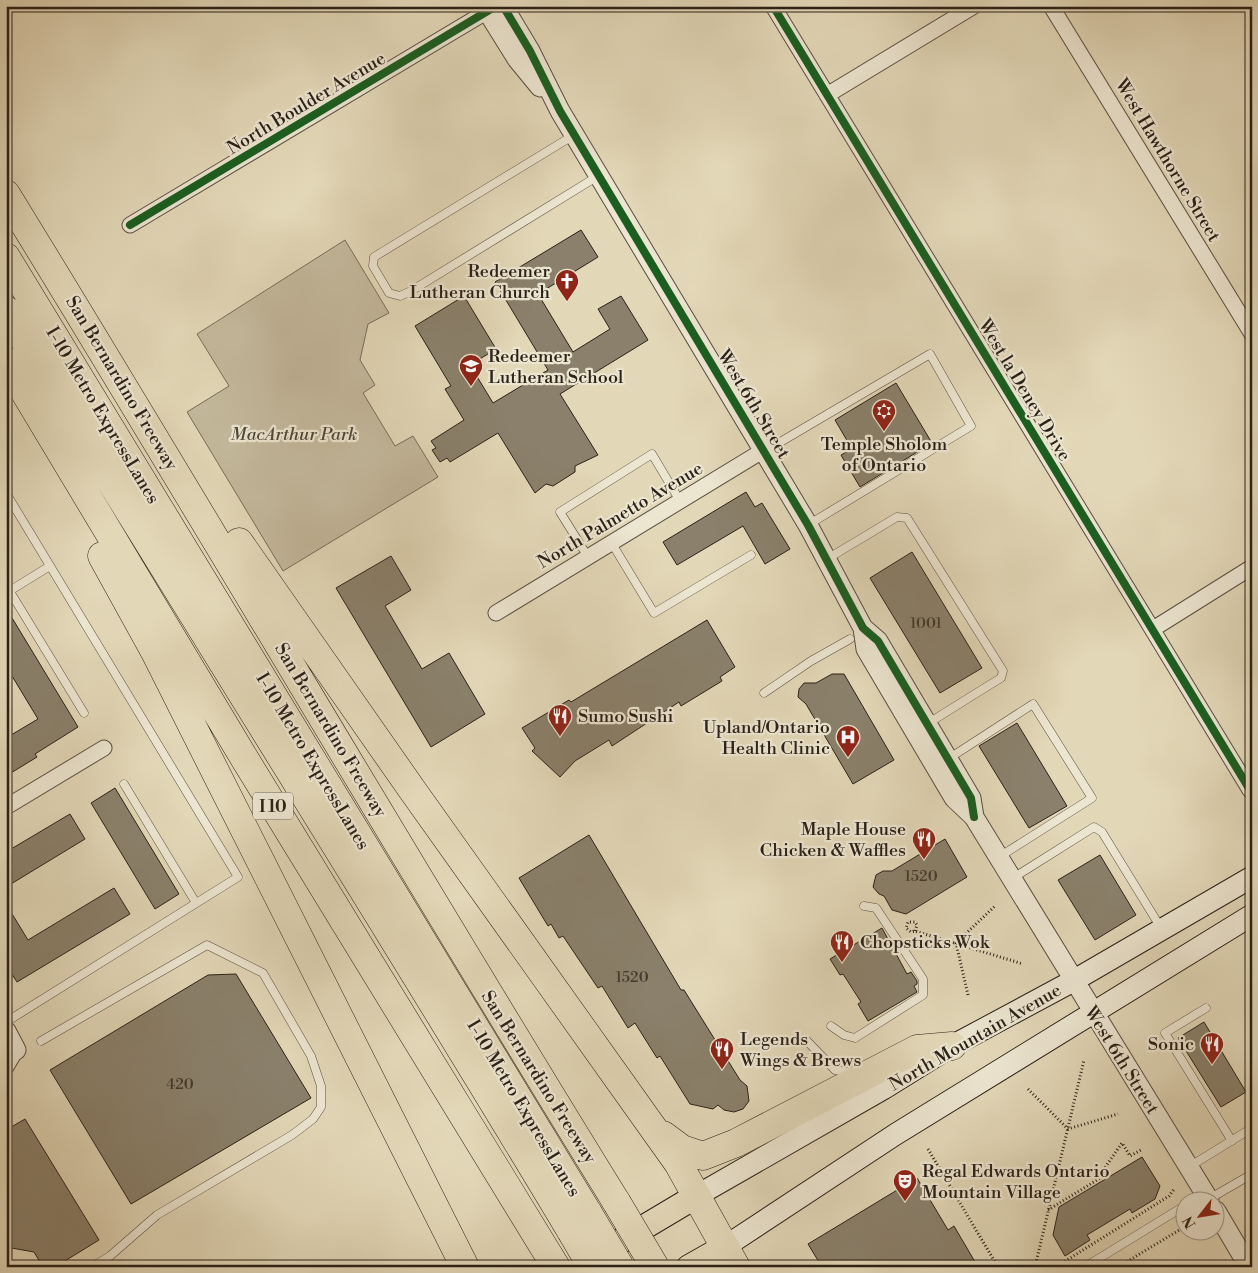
<svg xmlns="http://www.w3.org/2000/svg" width="1258" height="1273" viewBox="0 0 1258 1273" font-family="'Libre Bodoni',serif">
<rect width="100%" height="100%" fill="#e2d7b7"/>
<filter id="stains"><feTurbulence type="fractalNoise" baseFrequency=".004" numOctaves="4"/><feColorMatrix values="0 0 0 0 .2 0 0 0 0 .09 0 0 0 0 .02 0 0 0 .5 -.17"/></filter>
<radialGradient id="worn" r=".72"><stop offset=".6" stop-color="#630" stop-opacity="0"/><stop offset="1" stop-color="#630" stop-opacity=".3"/></radialGradient>
<path fill="#c3b89c" stroke="#766c5a" d="M 345,240 L 389,313 L 368,324 L 360,360 L 375,385 L 363,393 L 395,446 L 413,436 L 438,477 L 283,571 L 187,412 L 229,386 L 197,334 Z"/>
<path fill="#8a806b" stroke="#2a2118" d="M 581,230 L 598,257 L 538,294 L 573,352 L 610,329 L 598,309 L 621,296 L 648,340 L 560,394 L 598,455 L 575,466 L 575,472 L 553,486 L 546,484 L 535,493 L 498,433 L 450,462 L 447,458 L 440,462 L 432,450 L 436,448 L 431,441 L 464,420 L 445,389 L 451,386 L 415,326 L 464,296 L 496,349 L 470,365 L 493,403 L 548,370 L 495,282 Z
M 896,383 L 932,443 L 860,487 L 841,455 L 852,449 L 835,420 Z
M 746,492 L 755,507 L 762,503 L 790,549 L 765,564 L 743,526 L 677,565 L 663,542 Z
M 912,552 L 982,668 L 940,693 L 870,578 Z
M 391,556 L 411,590 L 385,606 L 422,669 L 449,653 L 485,714 L 431,747 L 336,588 Z
M 6,608 L 78,727 L 35,754 L 37,757 L 6,776 L 6,738 L 38,719 L 6,666 Z
M 707,620 L 735,667 L 720,677 L 722,681 L 681,706 L 679,702 L 612,746 L 609,740 L 575,761 L 560,777 L 532,751 L 535,748 L 522,728 L 569,700 L 571,702 Z
M 832,674 L 844,674 L 894,760 L 853,784 L 806,704 L 798,697 L 799,689 L 804,683 L 816,683 Z
M 1017,723 L 1067,806 L 1029,828 L 979,746 Z
M 115,788 L 179,894 L 155,909 L 91,803 Z
M 70,814 L 85,839 L 6,887 L 6,852 Z
M 589,835 L 681,990 L 684,990 L 740,1080 L 747,1086 L 749,1101 L 743,1109 L 734,1112 L 724,1110 L 718,1105 L 713,1109 L 690,1104 L 660,1056 L 657,1058 L 635,1023 L 628,1028 L 602,986 L 598,988 L 563,936 L 559,938 L 551,924 L 548,926 L 519,878 Z
M 945,839 L 967,877 L 906,914 L 892,910 L 884,896 L 879,894 L 873,887 L 876,875 L 883,871 L 892,871 Z
M 1100,855 L 1136,915 L 1095,940 L 1058,880 Z
M 114,888 L 130,914 L 17,982 L 6,965 L 6,904 L 28,940 Z
M 882,928 L 907,974 L 911,972 L 917,981 L 917,984 L 914,986 L 917,992 L 868,1021 L 858,1004 L 861,1002 L 843,974 L 840,975 L 830,959 Z
M 236,974 L 311,1098 L 131,1204 L 50,1070 L 208,975 Z
M 1204,1022 L 1246,1092 L 1221,1107 L 1178,1038 Z
M 25,1119 L 99,1240 L 55,1267 L 43,1267 L 34,1252 L 6,1247 L 6,1130 Z
M 1142,1157 L 1160,1186 L 1155,1199 L 1132,1213 L 1130,1209 L 1087,1235 L 1090,1240 L 1065,1256 L 1053,1235 L 1059,1207 Z
M 917,1178 L 948,1230 L 954,1226 L 978,1267 L 822,1267 L 808,1244 Z"/>
<g fill="none" stroke-linecap="round" stroke-linejoin="round">
<g stroke="#584e40" stroke-width="9">
<path id="service" d="M 574,135 L 374,257 L 373,266 L 389,293 L 400,296 L 411,291 L 598,176
M 765,451 L 930,354 L 971,426 L 808,525
M 6,493 L 238,877 L 6,1022
M 611,542 L 654,613 L 751,555
M 588,557 L 560,512 L 652,454 L 680,501
M 827,559 L 897,517 L 907,518 L 1003,671 L 1001,678 L 991,684 L 927,724
M 6,585 L 84,713
M 6,593 L 50,566
M 764,693 L 811,661 L 850,639
M 948,759 L 1033,704 L 1092,798 L 999,857
M 124,784 L 196,903
M 1013,878 L 1094,827 L 1102,832 L 1161,928
M 1206,1008 L 1165,1033 L 1232,1141
M 831,1026 L 844,1035 L 855,1038 L 923,995 L 923,979 L 876,908 L 864,906
M 806,1040 L 835,1070 L 854,1073
M 41,1041 L 207,945 L 263,973 L 311,1056 L 321,1086 L 321,1107 L 313,1119 L 292,1135 L 157,1215 L 110,1256 L 92,1267
M 1189,1167 L 1252,1128
M 1209,1199 L 1252,1174
M 1085,1267 L 1186,1205"/>
</g>
<g stroke="#584e40" stroke-width="17">
<path id="minor" d="M 773,6 L 1250,790
M 1051,6 L 1252,334
M 6,7 L 7,6
M 827,95 L 974,6
M 130,225 L 496,6
M 496,613 L 764,450
M 1153,629 L 1252,567
M 6,807 L 104,748
M 6,1067 L 16,1050"/>
</g>
<g stroke="#584e40" stroke-width="21">
<path id="tertiary" d="M 484,6 L 517,59 L 540,87
M 503,6 L 530,51 L 560,111 L 808,525 L 863,628 L 878,641 L 971,798 L 974,817
M 863,628 L 866,649 L 954,798 L 974,817 L 1209,1200
M 6,1031 L 16,1050
M 1216,1211 L 1249,1267"/>
</g>
<g stroke="#2a2118" stroke-width="23">
<path id="secondary" d="M 698,1195 L 883,1089 L 952,1046 L 1073,981 L 1252,877
M 726,1246 L 896,1134 L 1252,915"/>
</g>
<g stroke="#2a2118" stroke-width="26">
<path id="primary" d="M 594,1257 L 698,1195
M 689,1267 L 726,1246"/>
</g>
<g stroke="#2a2118" stroke-width="29">
<path id="motorway" d="M 6,194 C 212,529 410,869 617,1203
M 6,257 L 588,1213
M 6,310 C 193,618 386,922 571,1231
M 6,361 L 246,761 L 556,1267
M 239,542 L 413,791 L 678,1163 L 736,1267
M 102,556 L 155,652 L 465,1267
M 663,1135 L 682,1149 L 703,1156 L 736,1143 L 917,1049 L 952,1046"/>
</g>
<path stroke="#2a2118" stroke-width="3" stroke-dasharray="1 2.5" stroke-linecap="butt" d="M 915,931 L 917,925 L 915,922 L 908,922 L 906,928 L 911,932 L 915,931 L 1023,964
M 968,995 L 956,943 L 995,906
M 1028,1089 L 1068,1129 L 1118,1114
M 928,1149 L 998,1267
M 1048,1210 L 1107,1174 L 1104,1169 L 1122,1143 L 1130,1156 L 1141,1150
M 1035,1267 L 1084,1060
M 1056,1267 L 1169,1196 L 1175,1188
M 1118,1267 L 1186,1226"/>
<use href="#service" stroke="#ece5d0" stroke-width="8"/>
<use href="#minor" stroke="#ece5d0" stroke-width="15"/>
<use href="#tertiary" stroke="#ece5d0" stroke-width="19"/>
<use href="#secondary" stroke="#ece5d0" stroke-width="21"/>
<use href="#primary" stroke="#e2d7b7" stroke-width="24"/>
<use href="#motorway" stroke="#e2d7b7" stroke-width="28"/>
<g stroke="#2a2118" stroke-width="29" stroke-linecap="butt">
<path id="motorway-bridge" d="M 617,1203 L 655,1267
M 588,1213 L 620,1267
M 571,1231 L 592,1267"/>
</g>
<use href="#motorway-bridge" stroke="#e2d7b7" stroke-width="28"/>
<g stroke="#ece5d0" stroke-width="11">
<path id="cycleway" d="M 503,6 L 530,51 L 560,111 L 808,525 L 863,628 L 878,641 L 971,798 L 974,817
M 773,6 L 1250,790
M 130,225 L 496,6"/>
</g>
<use href="#cycleway" stroke="#1b5e20" stroke-width="8"/>
</g>
<defs>
<g id="church-pin" transform="scale(1.25)"><path d="M0 17L-7.5 6A9.5 9.5 0 1 1 7.5 6Z" fill="#8f2418" stroke="#ece5d0"/><path d="M-1.2-6h2.4v3.5h3.3v2.4h-3.3V6h-2.4V-.1h-3.3v-2.4h3.3Z" fill="#fff"/></g>
<g id="school-pin" transform="scale(1.25)"><path d="M0 17L-7.5 6A9.5 9.5 0 1 1 7.5 6Z" fill="#8f2418" stroke="#ece5d0"/><path d="M0-5L7-2L0 1L-7-2ZM-4 1L0 2.5L4 1V4Q0 6-4 4Z" fill="#fff"/></g>
<g id="synagogue-pin" transform="scale(1.25)"><path d="M0 17L-7.5 6A9.5 9.5 0 1 1 7.5 6Z" fill="#8f2418" stroke="#ece5d0"/><path d="M0-6.5L5.6 3.2H-5.6ZM0 6.5L5.6-3.2H-5.6Z" fill="#fff"/></g>
<g id="restaurant-pin" transform="scale(1.25)"><path d="M0 17L-7.5 6A9.5 9.5 0 1 1 7.5 6Z" fill="#8f2418" stroke="#ece5d0"/><path d="M-5-6h1v4h1v-4h1v4h1v-4h1v5L-1.5 .5V6h-2V.5L-5-1ZM5-6V6H3V1.5H1.5Q1.5-4 5-6Z" fill="#fff"/></g>
<g id="hospital-pin" transform="scale(1.25)"><path d="M0 17L-7.5 6A9.5 9.5 0 1 1 7.5 6Z" fill="#8f2418" stroke="#ece5d0"/><path d="M-5-5h3v3.5h4V-5h3V5h-3V1.5h-4V5h-3Z" fill="#fff"/></g>
<g id="theatre-pin" transform="scale(1.25)"><path d="M0 17L-7.5 6A9.5 9.5 0 1 1 7.5 6Z" fill="#8f2418" stroke="#ece5d0"/><path d="M-5-5.5Q0-4 5-5.5V0Q5 5 0 6Q-5 5-5 0ZM-3.3-2.5H-1v1.5H-3.3ZM1-2.5H3.3v1.5H1ZM-2.8 1Q0 5.5 2.8 1Z" fill="#fff"/></g>
</defs>
<g fill-rule="evenodd">
<use href="#church-pin" x="567" y="281"/>
<use href="#school-pin" x="471" y="366"/>
<use href="#synagogue-pin" x="884" y="411"/>
<use href="#restaurant-pin" x="560" y="716"/>
<use href="#hospital-pin" x="848" y="737"/>
<use href="#restaurant-pin" x="924" y="839"/>
<use href="#restaurant-pin" x="842" y="942"/>
<use href="#restaurant-pin" x="1212" y="1044"/>
<use href="#restaurant-pin" x="722" y="1049"/>
<use href="#theatre-pin" x="905" y="1181"/>
</g>
<g text-anchor="middle" stroke-width="4.5" stroke-linejoin="round" paint-order="stroke">
<g font-size="15" fill="#42392d">
<text x="926" y="628">1001</text>
<text x="921" y="881">1520</text>
<text x="632" y="982">1520</text>
<text x="180" y="1089">420</text>
</g>
<rect fill="#ece5d0" stroke="#645c4f" stroke-width="1" x="253" y="792.5" width="40" height="27" rx="4"/>
<g font-size="16" font-weight="bold" fill="#2a2118">
<text x="273" y="812">I 10</text>
</g>
<g font-size="18" fill="#2a2118" stroke="#ece5d0">
<text transform="translate(306 103) rotate(-31)" y="6">North Boulder Avenue</text>
<text transform="translate(1168 160) rotate(59)" y="6">West Hawthorne Street</text>
<text transform="translate(122 383) rotate(59)" y="6">San Bernardino Freeway</text>
<text transform="translate(1025 390) rotate(59)" y="6">West la Deney Drive</text>
<text transform="translate(754 404) rotate(59)" y="6">West 6th Street</text>
<text transform="translate(103 415) rotate(59)" y="6">I-10 Metro ExpressLanes</text>
<text transform="translate(620 515) rotate(-31)" y="6">North Palmetto Avenue</text>
<text transform="translate(331 730) rotate(59)" y="6">San Bernardino Freeway</text>
<text transform="translate(313 761) rotate(59)" y="6">I-10 Metro ExpressLanes</text>
<text transform="translate(975 1037) rotate(-30)" y="6">North Mountain Avenue</text>
<text transform="translate(1122 1060) rotate(58)" y="6">West 6th Street</text>
<text transform="translate(539 1077) rotate(58)" y="6">San Bernardino Freeway</text>
<text transform="translate(524 1108) rotate(59)" y="6">I-10 Metro ExpressLanes</text>
</g>
<g font-size="18" fill="#2a2118" stroke="#ece5d0" text-anchor="start">
<text x="550" y="277" text-anchor="end">Redeemer<tspan x="550" dy="21">Lutheran Church</tspan></text>
<text x="488" y="362">Redeemer<tspan x="488" dy="21">Lutheran School</tspan></text>
<text x="884" y="450" text-anchor="middle">Temple Sholom<tspan x="884" dy="21">of Ontario</tspan></text>
<text x="578" y="722">Sumo Sushi</text>
<text x="830" y="733" text-anchor="end">Upland/Ontario<tspan x="830" dy="21">Health Clinic</tspan></text>
<text x="906" y="835" text-anchor="end">Maple House<tspan x="906" dy="21">Chicken &amp; Waffles</tspan></text>
<text x="860" y="948">Chopsticks Wok</text>
<text x="740" y="1045">Legends<tspan x="740" dy="21">Wings &amp; Brews</tspan></text>
<text x="1194" y="1050" text-anchor="end">Sonic</text>
<text x="922" y="1177">Regal Edwards Ontario<tspan x="922" dy="21">Mountain Village</tspan></text>
</g>
<g font-size="18" font-style="italic" fill="#504739" stroke="#ece5d0">
<text x="294" y="440">MacArthur Park</text>
</g>
</g>
<rect width="1258" height="1273" fill="none" stroke="#e2d7b7" stroke-width="25"/>
<rect x="8" y="8" width="1243" height="1258" fill="none" stroke="#2a2118" stroke-width="2.5"/>
<rect x="12" y="12" width="1233" height="1248" fill="none" stroke="#2a2118"/>
<g transform="translate(1200 1216) rotate(239)"><circle r="24" fill="#ece5d0" stroke="#9e9786"/>
<path d="M0-4L9 19L0 12L-9 19Z" fill="#8f2418"/>
<text y="-8" font-size="14" font-weight="bold" text-anchor="middle" fill="#2a2118">N</text>
</g>
<rect width="100%" height="100%" filter="url(#stains)"/>
<rect width="100%" height="100%" fill="url(#worn)"/>
</svg>
